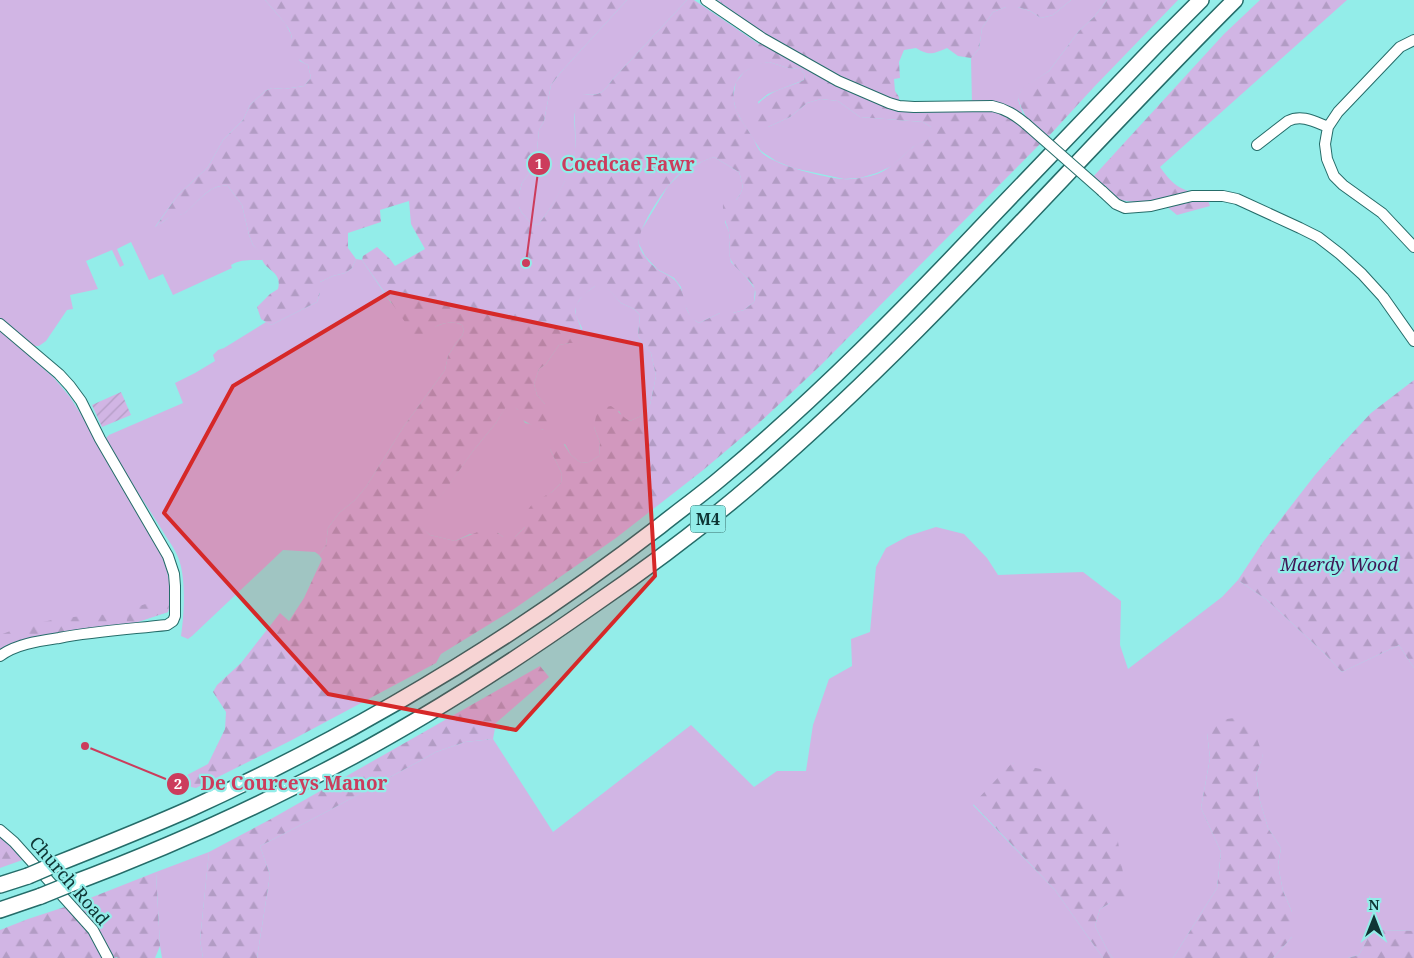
<svg xmlns="http://www.w3.org/2000/svg" width="1414" height="958" viewBox="0 0 1414 958" font-family="'Noto Serif',serif">
<defs>
<pattern id="forest-firs" width="22" height="20" patternUnits="userSpaceOnUse" patternTransform="scale(1.25)"><rect width="22" height="20" fill="#d1b5e4"/><path d="M5 1l3.5 6h-7zM16 11l3.5 6h-7z" fill="#b29cc4"/></pattern>
<pattern id="garden-furrows" width="10" height="10" patternUnits="userSpaceOnUse" patternTransform="scale(1.25)"><rect width="10" height="10" fill="#d1b5e4"/><path d="M-1 1l2-2M0 10L10 0M9 11l2-2" fill="none" stroke="#b29cc4"/></pattern>
</defs>
<rect width="100%" height="100%" fill="#93ede9"/>
<path fill="#d1b5e4" d="M 0,0 L 265,0 L 285,23 L 291,34 L 291,45 L 300,61 L 308,65 L 311,78 L 304,86 L 284,89 L 272,88 L 265,91 L 250,105 L 243,120 L 223,140 L 208,167 L 178,195 L 155,227 C 160,225 166,219 171,216 C 177,214 181,216 186,212 C 198,202 210,183 228,186 L 242,205 L 249,235 L 253,245 L 262,254 L 262,260 C 251,260 241,259 231,265 L 232,268 L 173,295 L 163,274 L 149,280 L 131,242 L 117,249 L 124,265 L 120,267 L 112,250 L 86,261 L 98,289 L 70,295 L 73,309 L 67,310 L 46,341 L 39,346 L 31,346 L 0,318 Z
M 627,0 L 687,0 L 613,79 C 604,91 601,97 584,94 C 582,99 578,103 576,108 C 572,119 577,139 575,151 C 570,176 554,205 538,225 L 531,223 L 522,213 L 519,207 L 519,194 L 522,183 L 533,168 L 537,150 L 539,130 L 544,121 L 551,85 L 561,72 Z
M 1071,0 L 1107,0 L 1094,17 L 1079,31 L 1049,71 L 1022,89 L 1018,99 L 1026,124 L 972,104 L 971,58 L 979,49 L 982,28 L 993,12 L 1006,7 L 1018,7 L 1030,11 L 1041,18 L 1053,15 Z
M 769,62 L 788,68 L 801,69 L 805,75 L 804,80 L 768,94 L 758,102 L 768,127 L 790,117 L 807,103 L 821,99 L 838,101 L 860,117 L 923,122 L 931,127 L 932,134 L 928,140 L 913,147 L 892,166 L 877,173 L 860,178 L 844,179 L 793,168 L 776,161 L 761,151 L 743,123 L 736,110 L 733,97 L 736,82 L 744,72 L 756,64 Z
M 714,157 L 739,172 C 743,185 745,189 736,200 L 730,200 L 725,222 L 729,232 L 730,240 L 729,253 L 731,262 L 746,277 L 755,289 L 754,302 L 744,310 L 733,313 L 720,313 L 699,323 L 691,318 L 684,303 L 681,287 L 674,278 L 657,269 L 645,256 L 639,244 L 639,234 L 668,186 L 679,175 L 703,161 Z
M 356,259 L 362,260 L 391,303 L 434,327 C 444,323 452,320 462,325 L 464,330 L 462,336 L 456,343 L 448,356 L 445,370 L 404,426 L 366,487 L 355,500 L 339,513 L 328,528 L 326,545 L 319,555 L 315,552 L 283,550 L 192,636 L 188,639 L 181,636 C 184,615 186,584 180,563 C 177,551 168,540 162,530 C 143,499 122,471 106,438 L 109,435 L 183,403 L 175,383 L 195,373 L 215,361 L 213,355 L 218,350 L 224,348 L 266,322 L 271,325 L 317,302 L 320,293 L 320,282 L 333,276 L 345,273 L 352,268 Z
M 605,285 L 621,303 L 634,309 L 640,315 L 638,335 L 642,343 L 651,353 L 656,376 L 650,405 L 641,416 L 630,421 L 623,418 L 619,411 L 594,427 L 600,443 L 599,456 L 589,462 L 581,463 L 571,455 L 565,444 L 550,449 L 562,474 L 561,483 L 552,492 L 545,497 L 525,527 L 515,537 L 503,537 L 498,533 L 470,534 L 455,541 L 430,535 L 419,526 L 473,451 L 496,423 L 506,406 L 513,405 L 518,410 L 525,423 L 535,425 L 543,430 L 545,404 L 537,395 L 534,384 L 539,369 L 546,364 L 559,345 L 570,343 L 578,343 L 582,328 L 576,316 L 576,305 L 583,295 L 595,286 Z
M 0,330 L 54,378 L 70,397 L 82,416 L 163,558 C 169,576 173,594 168,612 L 132,624 L 0,647 Z
M 936,527 L 964,534 L 987,558 L 998,575 L 1083,572 L 1121,601 L 1120,645 L 1128,669 L 1222,597 L 1238,580 L 1267,600 L 1325,654 L 1342,672 L 1399,645 L 1414,668 L 1414,931 L 1379,930 L 1369,936 L 1359,955 L 1348,958 L 1273,958 L 1292,937 L 1292,912 L 1283,891 L 1278,865 L 1281,848 L 1268,828 L 1260,801 L 1256,775 L 1263,755 L 1207,733 L 1210,758 L 1201,808 L 1221,852 L 1217,888 L 1173,958 L 1113,958 L 1109,953 L 1095,926 L 1100,909 L 1110,903 L 1013,763 L 973,805 L 1055,890 L 1103,958 L 257,958 L 270,875 L 260,846 L 328,811 L 436,752 L 465,742 L 493,739 L 553,832 L 691,725 L 754,787 L 777,771 L 806,771 L 813,725 L 829,679 L 852,666 L 851,639 L 870,632 L 876,567 L 886,548 L 908,536 Z
M 209,852 L 200,940 L 203,958 L 162,958 L 160,946 L 156,872 Z"/>
<path fill="url(#forest-firs)" fill-rule="evenodd" d="M 265,0 L 627,0 L 561,72 L 551,85 L 544,121 L 539,130 L 537,150 L 533,168 L 522,183 L 519,194 L 519,207 L 522,213 L 531,223 L 538,225 C 552,208 573,170 575,149 C 577,137 572,108 578,99 C 580,97 582,96 584,94 C 601,97 604,91 613,79 L 687,0 L 694,0 L 759,44 L 765,34 L 717,0 L 1071,0 L 1053,15 L 1041,18 L 1030,11 L 1018,7 L 1006,7 L 993,12 L 982,28 L 979,49 L 971,58 L 958,56 L 947,48 C 933,54 929,56 916,48 L 904,50 L 899,62 L 900,78 L 894,79 L 895,91 L 899,97 L 899,106 L 992,106 L 1032,129 L 1021,107 L 1018,98 L 1022,88 L 1049,71 L 1079,31 L 1094,17 L 1107,0 L 1178,0 L 1094,87 L 1048,137 L 1040,131 L 1042,142 L 820,366 L 759,423 L 702,471 L 616,538 L 514,609 L 441,654 L 436,663 L 290,741 L 196,788 L 191,787 L 188,783 L 187,775 L 208,764 L 225,729 L 226,712 L 213,692 L 217,685 L 241,663 L 280,613 L 289,621 L 304,598 L 322,559 L 319,555 L 326,545 L 328,528 L 339,513 L 355,500 L 366,487 L 404,426 L 445,370 L 448,356 L 456,343 L 462,336 L 464,330 L 462,325 C 445,317 430,330 416,338 L 362,260 L 363,256 L 377,247 L 390,259 L 395,266 L 425,249 L 411,224 L 409,201 L 380,210 L 381,222 L 348,233 L 348,248 L 356,259 L 352,268 L 345,273 L 333,276 L 320,282 L 320,293 L 317,302 L 271,325 L 261,319 L 257,307 L 270,294 L 278,289 C 283,269 262,272 261,254 L 253,245 L 249,235 L 242,205 L 228,186 C 209,183 198,203 185,213 C 181,216 175,215 170,217 C 165,220 159,225 154,229 L 178,195 L 208,167 L 223,140 L 243,120 L 250,105 L 265,91 L 272,88 L 284,89 L 304,86 L 311,78 L 308,65 C 300,61 292,56 291,46 C 290,42 292,38 291,34 C 289,26 271,7 265,0 ZM 769,62 L 788,68 L 801,69 L 805,75 L 804,80 C 782,90 766,90 752,112 L 754,123 L 761,128 L 768,127 L 790,117 L 807,103 L 821,99 L 838,101 L 860,117 L 923,122 L 931,127 C 932,143 924,140 913,147 C 910,149 907,152 905,154 C 896,162 888,170 877,174 C 867,177 854,180 843,179 C 823,177 776,166 761,152 C 757,148 755,140 751,135 C 746,127 740,119 736,109 C 727,82 744,66 769,62 ZM 714,157 L 739,172 C 743,185 745,189 736,200 L 730,200 L 723,204 C 722,218 729,226 730,239 C 730,247 727,255 732,262 C 737,271 753,280 755,290 C 756,293 755,298 754,302 L 744,310 L 733,313 L 720,313 L 699,323 C 681,312 688,298 678,284 C 672,275 665,275 657,269 C 650,264 641,253 639,245 C 636,230 666,186 677,176 C 687,168 702,161 714,157 ZM 595,286 L 605,286 L 621,303 L 634,309 L 640,315 L 638,335 L 642,343 L 651,353 L 656,376 L 650,405 L 641,416 L 630,421 C 622,417 619,411 611,406 L 601,408 L 596,416 L 594,427 L 600,443 L 599,456 L 589,462 L 581,463 L 571,455 L 559,437 L 553,439 L 550,449 L 562,474 L 561,483 L 552,492 L 534,502 L 526,512 L 525,527 L 515,537 L 503,537 L 498,533 L 485,529 L 455,541 L 430,535 L 420,526 L 473,451 L 496,423 L 506,407 L 513,406 L 518,410 L 518,416 C 526,423 540,430 550,431 L 554,424 L 551,415 L 545,404 L 537,395 L 534,384 L 539,369 L 546,364 L 559,345 L 570,343 L 578,343 L 583,338 C 582,330 580,325 577,318 C 571,303 585,294 595,286 Z
M 1260,0 L 1347,0 L 1160,167 C 1175,188 1181,190 1206,195 L 1210,206 L 1177,215 L 1166,206 L 1112,199 L 1092,178 L 1224,34 Z
M 1414,380 L 1414,668 L 1399,645 L 1342,672 L 1325,654 L 1267,600 L 1238,580 L 1263,542 L 1315,475 L 1342,444 L 1371,413 Z
M 170,599 L 168,612 L 127,625 C 127,621 126,616 128,613 C 135,604 160,601 170,599 Z
M 98,614 L 106,615 L 110,619 L 105,631 L 44,640 L 0,656 L 0,635 L 23,626 L 57,619 Z
M 540,666 L 549,677 L 496,723 L 493,739 L 465,742 L 436,752 L 328,811 L 260,846 L 270,875 L 257,958 L 203,958 L 200,940 L 209,852 L 271,819 Z
M 1234,718 L 1255,733 L 1263,756 L 1256,775 L 1260,801 L 1268,828 L 1281,848 L 1278,865 L 1283,891 L 1292,912 L 1292,937 L 1273,958 L 1173,958 L 1217,888 L 1221,852 L 1201,808 L 1210,758 L 1207,733 L 1213,721 Z
M 1012,763 L 1059,773 L 1116,829 L 1127,898 L 1110,903 L 1100,909 L 1095,926 L 1109,953 L 1113,958 L 1103,958 L 1055,890 L 973,804 Z
M 0,830 L 28,858 L 0,868 Z
M 156,872 L 160,946 L 155,958 L 118,958 L 116,957 L 115,958 L 0,958 L 0,930 L 28,919 L 80,902 Z
M 1379,930 L 1414,931 L 1414,958 L 1348,958 L 1359,955 L 1369,936 Z"/>
<path fill="url(#garden-furrows)" d="M 121,392 L 131,415 L 102,427 L 92,405 Z"/>
<g fill="none" stroke-linecap="round" stroke-linejoin="round">
<g stroke="#256c69" stroke-width="12">
<path id="minor" d="M 706,0 L 762,38 L 838,81 L 889,103 L 899,106 L 914,107 L 992,106 C 1006,109 1015,115 1026,124
M 1414,40 L 1400,47 L 1338,112 L 1328,127 L 1325,144 L 1327,159 L 1334,176 L 1343,185 L 1382,213 L 1414,247
M 1257,145 L 1288,121 C 1302,114 1315,122 1328,127
M 1102,191 L 1116,204 L 1125,208 L 1151,206 L 1192,196 L 1223,196 L 1237,199 L 1300,228 L 1318,237 L 1340,254 L 1362,274 L 1383,297 L 1414,341
M 0,324 L 59,374 L 70,386 L 81,401 L 100,439 L 168,556 L 174,574 L 175,586 L 175,616 L 173,621 L 167,625 C 131,629 95,631 59,638 C 39,641 16,644 0,656
M 0,830 L 14,842 L 93,930 L 108,958"/>
</g>
<g stroke="#256c69" stroke-width="18">
<path id="highway" d="M 49,867 C 97,848 145,829 192,808 C 358,732 516,637 660,526 C 680,510 701,495 721,478 C 818,397 906,307 993,215 C 1048,158 1103,100 1158,43 L 1201,0
M 0,885 L 28,876
M 68,885 C 145,856 220,824 293,787 C 398,736 497,673 592,606 C 649,567 705,525 757,480 C 929,332 1075,159 1235,0
M 0,910 L 41,896"/>
</g>
<use href="#minor" stroke="#fff" stroke-width="10"/>
<use href="#highway" stroke="#fff" stroke-width="15"/>
<g stroke="#256c69" stroke-width="12" stroke-linecap="butt">
<path id="minor-bridge" d="M 1026,124 L 1102,191"/>
</g>
<g stroke="#256c69" stroke-width="18" stroke-linecap="butt">
<path id="highway-bridge" d="M 28,876 L 49,867
M 41,896 L 68,885"/>
</g>
<use href="#minor-bridge" stroke="#fff" stroke-width="10"/>
<use href="#highway-bridge" stroke="#fff" stroke-width="15"/>
</g>
<path fill="#d62828" fill-opacity="0.2" stroke="#d62828" stroke-width="4" stroke-linejoin="round" d="M 390,292 L 641,345 L 655,576 L 516,730 L 328,694 L 164,513 L 233,386 Z"/>
<g text-anchor="middle" stroke-width="4.5" stroke-linejoin="round" paint-order="stroke">
<rect fill="#93ede9" stroke="#366c6a" stroke-width="1" x="690.5" y="505.5" width="35" height="27" rx="4"/>
<g font-size="16" font-weight="bold" fill="#0e3534">
<text x="708" y="525">M4</text>
</g>
<g font-size="18" font-style="italic" fill="#401755" stroke="#93ede9">
<text x="1339" y="571">Maerdy Wood</text>
</g>
<g font-size="18" fill="#0e3534" stroke="#93ede9">
<text transform="translate(69 881) rotate(49)" y="6">Church Road</text>
</g>
</g>
<path fill="none" stroke="#cc3c5c" stroke-width="2" d="M526 263L539 164M85 746L178 784"/>
<g fill="#cc3c5c" stroke="#93ede9" stroke-width="2">
<circle cx="526" cy="263" r="5"/>
<circle cx="85" cy="746" r="5"/>
<circle cx="539" cy="164" r="12"/>
<circle cx="178" cy="784" r="12"/>
</g>
<g font-size="15" text-anchor="middle" font-weight="bold" fill="#fff">
<text x="539" y="169">1</text>
<text x="178" y="789">2</text>
</g>
<g font-size="19" text-anchor="middle" font-weight="bold" fill="#cc3c5c" stroke="#93ede9" stroke-width="4.5" stroke-linejoin="round" paint-order="stroke">
<text x="628" y="171">Coedcae Fawr</text>
<text x="294" y="790">De Courceys Manor</text>
</g>
<g transform="translate(1374 918)" stroke="#93ede9" stroke-width="4" paint-order="stroke">
<path d="M0-4L9 19L0 12L-9 19Z" fill="#0e3534"/>
<text y="-8" font-size="14" font-weight="bold" text-anchor="middle" fill="#0e3534">N</text>
</g>
</svg>
